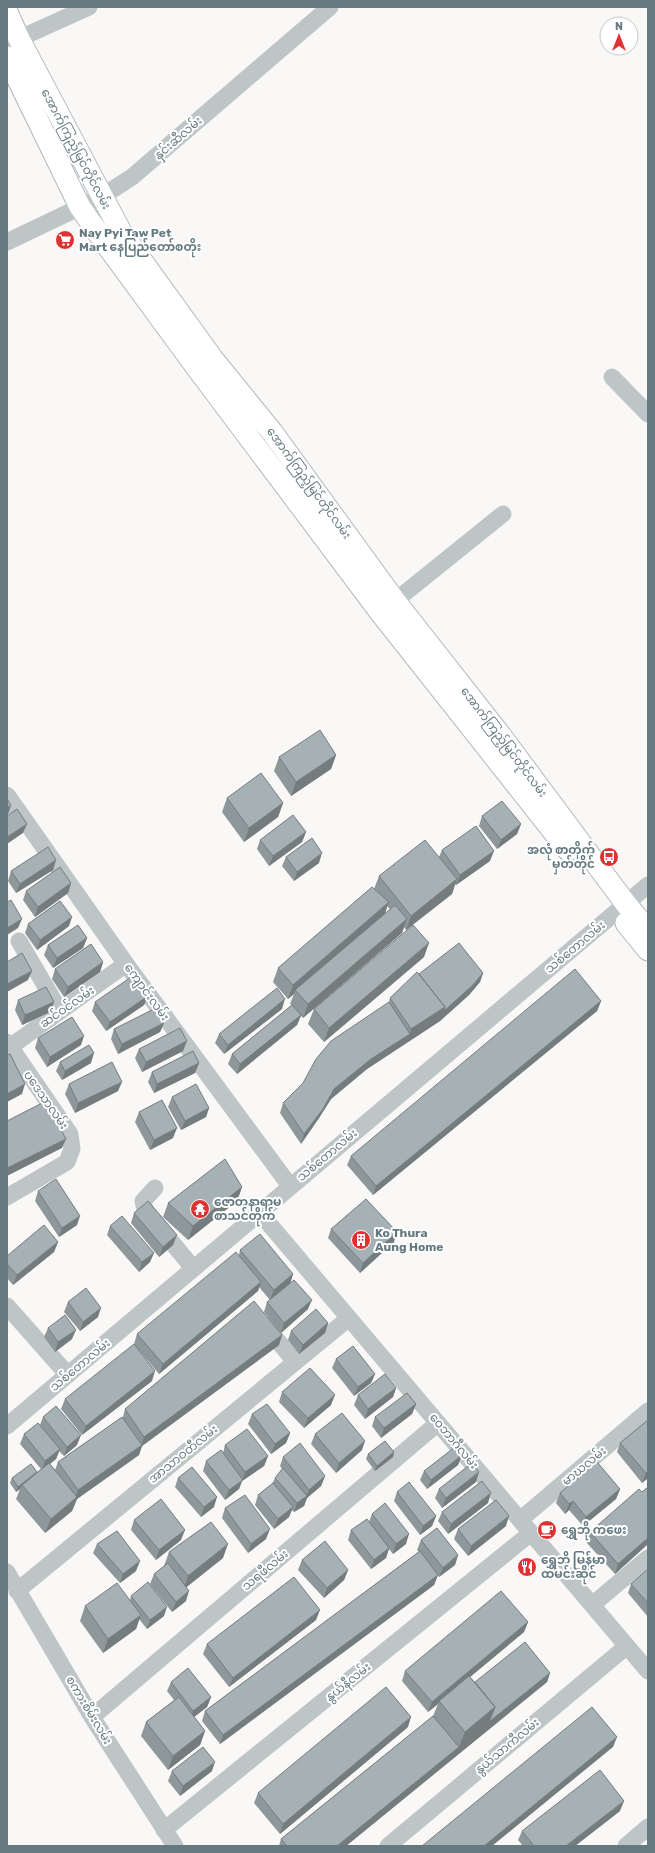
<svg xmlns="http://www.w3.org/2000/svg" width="655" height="1853" viewBox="0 0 655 1853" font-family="Rubik,'Noto Sans Myanmar',sans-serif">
<rect width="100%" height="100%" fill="#f9f8f6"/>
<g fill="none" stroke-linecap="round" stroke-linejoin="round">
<g stroke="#b2b9bb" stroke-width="23">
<path id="major" d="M 7,12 L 19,39 L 121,232 L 212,358 L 272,432 L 395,601 L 501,736 L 626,904 L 648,930
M 7,57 L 80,207 L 103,240 L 194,364 L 380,612 L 568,850
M 626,923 L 648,950"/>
</g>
<path stroke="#bec5c6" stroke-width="17" d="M 7,44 L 89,7
M 7,242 L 101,197 L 132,177 L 330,7
M 612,377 L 648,414
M 385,609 L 503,514
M 7,795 L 126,964 L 290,1186
M 19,941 L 60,1011
M 7,1042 L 70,1134 L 72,1149 L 67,1162 L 7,1197
M 7,1049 L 126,964
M 155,1188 L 143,1201 L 145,1210 L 193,1268
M 259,1212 L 648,1671
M 7,1306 L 68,1375
M 265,1325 L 295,1362
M 7,1426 L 648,885
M 520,1520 L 648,1411
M 7,1572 L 92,1717 L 175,1846
M 17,1591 L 349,1318
M 592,1605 L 648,1558
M 92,1717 L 438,1423
M 164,1830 L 531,1533
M 388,1846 L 627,1646
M 626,1846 L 648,1827"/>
<use href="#major" stroke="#fff" stroke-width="21"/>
</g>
<path fill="#8e989b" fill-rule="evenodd" d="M 336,755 L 331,769 L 291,796 L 274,771 L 279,757 Z
M 227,798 L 283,803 L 278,817 L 244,842 L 222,812 Z
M 482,816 L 521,824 L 517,834 L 497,849 L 479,826 Z
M 306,832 L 302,842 L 269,866 L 257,849 L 260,840 Z
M 442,850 L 490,861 L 456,885 L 455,884 L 452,894 L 406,930 L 404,927 L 402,933 L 303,1018 L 301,1016 L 297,1025 L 237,1074 L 228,1064 L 232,1054 L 292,1005 L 290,1004 L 294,994 L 288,999 L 273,982 L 278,968 L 374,889 L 379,876 L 439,857 ZM 387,906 L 390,909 L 385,914 Z
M 286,857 L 319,863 L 294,881 L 282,866 Z
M 53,870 L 16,893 L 8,881 L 11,871 Z
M 71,883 L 68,893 L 35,917 L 23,900 L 26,891 Z
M 28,924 L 69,926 L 37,950 L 25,933 Z
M 87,938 L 83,948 L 53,968 L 44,955 L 48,945 Z
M 424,957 L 324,1042 L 308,1024 L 314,1009 Z
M 103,962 L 100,972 L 64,997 L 52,979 L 55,969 Z
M 483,973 L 480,982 L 469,995 L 440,1021 L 367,1069 L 331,1099 L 319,1118 L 301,1144 L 280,1113 L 283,1103 L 389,1002 L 390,998 L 419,974 Z
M 148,996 L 144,1005 L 106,1031 L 92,1011 L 95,1002 Z
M 18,1000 L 54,1002 L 50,1012 L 22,1025 L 15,1010 Z
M 601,1001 L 597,1011 L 373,1195 L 347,1165 L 351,1156 Z
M 282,1009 L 224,1054 L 215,1043 L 219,1034 Z
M 164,1023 L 160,1032 L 118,1054 L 111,1039 L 114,1029 Z
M 38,1038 L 81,1045 L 47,1067 L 35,1048 Z
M 139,1049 L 183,1051 L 142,1072 L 135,1058 Z
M 60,1062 L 91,1063 L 62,1080 L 56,1071 Z
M 199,1063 L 195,1073 L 154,1093 L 148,1082 L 152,1072 Z
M 69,1084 L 118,1091 L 75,1113 L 65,1094 Z
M 172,1097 L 209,1108 L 206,1117 L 181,1130 L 168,1107 Z
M 139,1112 L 173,1138 L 150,1150 L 135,1122 Z
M 242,1187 L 237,1201 L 188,1240 L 163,1217 L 168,1203 Z
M 38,1191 L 77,1225 L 59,1237 L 35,1201 Z
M 134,1213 L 173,1245 L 159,1257 L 131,1223 Z
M 110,1226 L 150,1262 L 139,1272 L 107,1235 Z
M 331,1229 L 394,1242 L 360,1273 L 328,1238 Z
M 58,1242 L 54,1252 L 13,1285 L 7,1278 L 7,1256 Z
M 240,1250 L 293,1274 L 290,1284 L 270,1300 L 259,1287 L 258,1291 L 159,1374 L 134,1344 L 137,1334 L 239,1255 Z
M 68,1302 L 98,1317 L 80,1331 L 64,1312 Z
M 267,1302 L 308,1309 L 281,1333 L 264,1312 Z
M 328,1323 L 325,1333 L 299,1354 L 288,1340 L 291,1331 Z
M 48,1328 L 72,1339 L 55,1352 L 44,1337 Z
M 282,1335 L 279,1345 L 142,1446 L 139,1455 L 77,1499 L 72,1511 L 45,1533 L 16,1499 L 20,1489 L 16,1492 L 10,1483 L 12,1478 L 37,1472 L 41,1469 L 20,1444 L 24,1434 L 40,1425 L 43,1417 L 77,1445 L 64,1456 L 59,1451 L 56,1459 L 50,1464 L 55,1470 L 58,1462 L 123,1417 L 125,1409 Z
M 336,1359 L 375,1374 L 371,1383 L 354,1396 L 332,1368 Z
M 152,1381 L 82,1435 L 61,1409 L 65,1399 Z
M 396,1388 L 393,1397 L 365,1419 L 354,1405 L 358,1395 Z
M 282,1392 L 331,1405 L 304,1428 L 279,1402 Z
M 416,1404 L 412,1414 L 381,1438 L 372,1426 L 375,1417 Z
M 252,1414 L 290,1433 L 286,1443 L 271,1454 L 248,1424 Z
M 648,1420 L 648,1478 L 642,1483 L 617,1452 L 620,1443 Z
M 315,1434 L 362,1450 L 336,1473 L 311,1444 Z
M 225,1445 L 268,1456 L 264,1466 L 242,1481 L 239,1489 L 225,1500 L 203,1471 L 206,1461 L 223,1453 Z
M 394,1452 L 393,1457 L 375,1471 L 366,1459 L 368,1454 Z
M 462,1455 L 458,1465 L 427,1489 L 420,1480 L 424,1471 Z
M 283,1457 L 325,1476 L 321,1486 L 307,1498 L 304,1506 L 294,1512 L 292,1510 L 289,1517 L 274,1529 L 255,1505 L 258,1495 L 272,1484 L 275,1478 L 282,1469 L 280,1466 Z
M 178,1478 L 214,1507 L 201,1517 L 175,1487 Z
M 476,1482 L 442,1508 L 435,1498 L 439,1489 Z
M 648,1487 L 648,1544 L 615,1574 L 586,1542 L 590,1532 L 642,1492 Z
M 620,1489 L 616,1499 L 583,1526 L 569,1510 L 565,1514 L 556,1503 L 560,1493 Z
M 397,1492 L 436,1516 L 432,1526 L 420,1535 L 394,1501 Z
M 488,1503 L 448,1534 L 438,1521 L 442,1512 Z
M 225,1508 L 266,1539 L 248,1553 L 222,1518 Z
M 372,1514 L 406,1544 L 393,1554 L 389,1549 L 386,1558 L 371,1569 L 348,1540 L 351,1530 L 369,1522 Z
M 134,1520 L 181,1540 L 156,1560 L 131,1530 Z
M 506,1526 L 468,1556 L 454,1539 L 458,1529 Z
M 421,1540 L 458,1555 L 455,1565 L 439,1577 L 438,1575 L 434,1585 L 220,1744 L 202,1721 L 205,1711 L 419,1552 L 417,1550 Z
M 97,1544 L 136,1571 L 120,1583 L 93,1553 Z
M 169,1552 L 223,1558 L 186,1587 L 186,1601 L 172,1612 L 150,1584 L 154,1574 L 164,1566 Z
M 302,1560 L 348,1570 L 344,1580 L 324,1598 L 298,1570 Z
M 648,1569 L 648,1617 L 628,1593 L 631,1584 Z
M 131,1596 L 164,1616 L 147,1629 L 139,1619 L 136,1629 L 103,1653 L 80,1621 L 85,1606 L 130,1600 Z
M 316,1620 L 229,1687 L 203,1654 L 207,1644 Z
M 528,1622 L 524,1632 L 470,1677 L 475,1682 L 550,1673 L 547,1682 L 346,1846 L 279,1846 L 281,1839 L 433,1716 L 438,1704 L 428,1712 L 402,1681 L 405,1671 Z
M 171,1682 L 211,1697 L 207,1707 L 194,1717 L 205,1731 L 200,1745 L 168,1770 L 141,1736 L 146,1722 L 174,1700 L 167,1691 Z
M 408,1727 L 280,1834 L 254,1803 L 258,1793 Z
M 172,1771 L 212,1771 L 180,1796 L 168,1781 Z
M 620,1811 L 575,1846 L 523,1846 L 518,1840 L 522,1831 Z"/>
<path fill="#747c7e" d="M 336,755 L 331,769 L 291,796 L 296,782 Z
M 283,803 L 278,817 L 244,842 L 249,828 Z
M 11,805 L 8,815 L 7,815 L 7,808 Z
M 27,824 L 23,833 L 7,844 L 7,837 Z
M 521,824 L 517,834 L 497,849 L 501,840 Z
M 306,832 L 302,842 L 269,866 L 273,856 Z
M 494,851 L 490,861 L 456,885 L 460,875 Z
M 322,853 L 319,863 L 294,881 L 297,872 Z
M 56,860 L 53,870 L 16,893 L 20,884 Z
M 457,879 L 452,894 L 406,930 L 411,916 Z
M 71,883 L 68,893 L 35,917 L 38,907 Z
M 389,902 L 384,916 L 295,990 L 294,994 L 288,999 L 293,985 Z
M 72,917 L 69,926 L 37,950 L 40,940 Z
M 22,919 L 18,928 L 7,935 L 7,928 Z
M 407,919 L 402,933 L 303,1018 L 308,1004 Z
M 87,938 L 83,948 L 53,968 L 57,958 Z
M 429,943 L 424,957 L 324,1042 L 329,1028 Z
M 103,962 L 100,972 L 64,997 L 68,987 Z
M 32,971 L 28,980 L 7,992 L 7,984 Z
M 483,973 L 480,982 L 469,995 L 440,1021 L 367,1069 L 331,1099 L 319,1118 L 301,1144 L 304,1134 L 334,1089 L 371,1059 L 410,1034 L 411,1029 Z
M 148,996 L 144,1005 L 106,1031 L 110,1022 Z
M 285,999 L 282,1009 L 224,1054 L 228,1045 Z
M 601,1001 L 597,1011 L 373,1195 L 376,1186 Z
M 54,1002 L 50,1012 L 22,1025 L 25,1015 Z
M 301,1015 L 297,1025 L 237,1074 L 240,1064 Z
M 164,1023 L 160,1032 L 118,1054 L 122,1044 Z
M 84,1036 L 81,1045 L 47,1067 L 50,1057 Z
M 187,1041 L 183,1051 L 142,1072 L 146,1062 Z
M 94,1053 L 91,1063 L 62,1080 L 65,1071 Z
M 199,1063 L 195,1073 L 154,1093 L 157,1084 Z
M 122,1082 L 118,1091 L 75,1113 L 78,1103 Z
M 25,1084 L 22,1094 L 7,1102 L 7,1094 Z
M 209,1108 L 206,1117 L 181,1130 L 185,1121 Z
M 177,1128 L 173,1138 L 150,1150 L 154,1140 Z
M 66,1139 L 62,1148 L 7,1176 L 7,1168 Z
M 242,1187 L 237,1201 L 188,1240 L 193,1226 Z
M 80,1216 L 77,1225 L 59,1237 L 62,1228 Z
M 397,1232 L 394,1242 L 360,1273 L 363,1263 Z
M 177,1235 L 173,1245 L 159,1257 L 163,1247 Z
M 58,1242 L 54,1252 L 13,1285 L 17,1275 Z
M 154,1253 L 150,1262 L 139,1272 L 142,1262 Z
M 293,1274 L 290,1284 L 270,1300 L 274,1290 Z
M 261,1282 L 258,1291 L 159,1374 L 163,1364 Z
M 312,1300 L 308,1309 L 281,1333 L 284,1323 Z
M 101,1308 L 98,1317 L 80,1331 L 83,1322 Z
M 328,1323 L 325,1333 L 299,1354 L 303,1345 Z
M 76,1330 L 72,1339 L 55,1352 L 58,1342 Z
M 282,1335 L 279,1345 L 142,1446 L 139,1455 L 77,1499 L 72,1511 L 45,1533 L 51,1519 L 75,1499 L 78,1490 L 141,1446 L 144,1437 Z
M 155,1371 L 152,1381 L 82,1435 L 86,1426 Z
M 375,1374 L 371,1383 L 354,1396 L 358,1387 Z
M 396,1388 L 393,1397 L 365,1419 L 368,1409 Z
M 335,1395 L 331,1405 L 304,1428 L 308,1418 Z
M 416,1404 L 412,1414 L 381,1438 L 384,1428 Z
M 290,1433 L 286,1443 L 271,1454 L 275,1444 Z
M 81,1435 L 77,1445 L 64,1456 L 67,1447 Z
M 365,1441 L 362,1450 L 336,1473 L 339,1463 Z
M 60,1449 L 56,1459 L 42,1470 L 45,1461 Z
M 394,1452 L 393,1457 L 375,1471 L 377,1466 Z
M 462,1455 L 458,1465 L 427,1489 L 431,1480 Z
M 268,1456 L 264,1466 L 242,1481 L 239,1489 L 225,1500 L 229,1490 L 242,1480 L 245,1472 Z
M 648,1471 L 648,1478 L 642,1483 L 646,1473 Z
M 37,1472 L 22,1485 L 20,1489 L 16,1492 L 18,1487 Z
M 479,1472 L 476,1482 L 442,1508 L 446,1498 Z
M 325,1476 L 321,1486 L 307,1498 L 304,1506 L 294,1512 L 297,1503 L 306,1497 L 309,1490 Z
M 620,1489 L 616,1499 L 583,1526 L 586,1517 Z
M 491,1493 L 488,1503 L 448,1534 L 451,1524 Z
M 217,1497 L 214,1507 L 201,1517 L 204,1507 Z
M 573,1501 L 569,1510 L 565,1514 L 569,1504 Z
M 293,1507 L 289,1517 L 274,1529 L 278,1519 Z
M 436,1516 L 432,1526 L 420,1535 L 423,1526 Z
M 509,1516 L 506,1526 L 468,1556 L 471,1546 Z
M 270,1529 L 266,1539 L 248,1553 L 251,1544 Z
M 185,1530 L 181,1540 L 156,1560 L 159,1550 Z
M 409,1534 L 406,1544 L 393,1554 L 396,1544 Z
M 648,1538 L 648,1544 L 615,1574 L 618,1564 Z
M 228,1544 L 223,1558 L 183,1590 L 188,1576 Z
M 389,1548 L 386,1558 L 371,1569 L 374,1560 Z
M 458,1555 L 455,1565 L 439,1577 L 443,1568 Z
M 140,1561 L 136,1571 L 120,1583 L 123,1574 Z
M 348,1570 L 344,1580 L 324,1598 L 327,1588 Z
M 438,1575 L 434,1585 L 220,1744 L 223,1735 Z
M 189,1591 L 186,1601 L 172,1612 L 176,1602 Z
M 167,1607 L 164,1616 L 147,1629 L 150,1620 Z
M 320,1610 L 316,1620 L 229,1687 L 233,1678 Z
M 141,1615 L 136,1629 L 103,1653 L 108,1639 Z
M 528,1622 L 524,1632 L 440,1702 L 439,1701 L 438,1704 L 428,1712 L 432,1702 Z
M 550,1673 L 547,1682 L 346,1846 L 337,1846 L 459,1747 L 465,1732 L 495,1707 Z
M 211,1697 L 207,1707 L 190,1720 L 193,1711 Z
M 411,1717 L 408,1727 L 280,1834 L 283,1824 Z
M 205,1731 L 200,1745 L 168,1770 L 173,1756 Z
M 617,1737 L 613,1747 L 492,1846 L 484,1846 Z
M 215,1762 L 212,1771 L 180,1796 L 183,1786 Z
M 624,1801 L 620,1811 L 575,1846 L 566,1846 Z"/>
<path fill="#a5b1b4" stroke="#747c7e" d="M 320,730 L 336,755 L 296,782 L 279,757 Z
M 261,773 L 283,803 L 249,828 L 227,798 Z
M 7,799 L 11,805 L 7,808 Z
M 502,801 L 521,824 L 501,840 L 482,816 Z
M 17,809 L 27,824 L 7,837 L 7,816 Z
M 293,815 L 306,832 L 273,856 L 260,840 Z
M 476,826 L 494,851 L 460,875 L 442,850 Z
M 312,838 L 322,853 L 297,872 L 286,857 Z
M 425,840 L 457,879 L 411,916 L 379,876 Z
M 48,847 L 56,860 L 20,884 L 11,871 Z
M 60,867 L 71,883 L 38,907 L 26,891 Z
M 372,887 L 389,902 L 293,985 L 278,968 Z
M 11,900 L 22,919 L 7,928 L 7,902 Z
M 60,901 L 72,917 L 40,940 L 28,924 Z
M 395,905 L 407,919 L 308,1004 L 295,990 Z
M 78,925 L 87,938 L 57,958 L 48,945 Z
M 413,925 L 429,943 L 329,1028 L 314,1009 Z
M 459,943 L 483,973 L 473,985 L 444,1011 L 445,1007 L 419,974 Z
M 91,944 L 103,962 L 68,987 L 55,969 Z
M 22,953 L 32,971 L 7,984 L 7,962 Z
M 575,969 L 601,1001 L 376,1186 L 351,1156 Z
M 417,972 L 445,1007 L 411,1029 L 390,998 Z
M 134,975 L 148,996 L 110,1022 L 95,1002 Z
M 46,987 L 54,1002 L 25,1015 L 18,1000 Z
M 277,988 L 285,999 L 228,1045 L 219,1034 Z
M 389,1002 L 410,1034 L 371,1059 L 334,1089 L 323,1109 L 304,1134 L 283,1103 L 303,1083 L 316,1059 L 331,1041 Z
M 292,1005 L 301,1015 L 240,1064 L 232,1054 Z
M 156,1008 L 164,1023 L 122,1044 L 114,1029 Z
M 72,1017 L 84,1036 L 50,1057 L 38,1038 Z
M 180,1028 L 187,1041 L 146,1062 L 139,1049 Z
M 89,1045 L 94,1053 L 65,1071 L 60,1062 Z
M 193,1051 L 199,1063 L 157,1084 L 152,1072 Z
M 10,1054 L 25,1084 L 7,1094 L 7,1055 Z
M 112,1062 L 122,1082 L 78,1103 L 69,1084 Z
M 196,1084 L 209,1108 L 185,1121 L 172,1097 Z
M 162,1100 L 177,1128 L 154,1140 L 139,1112 Z
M 46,1101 L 66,1139 L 7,1168 L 7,1121 Z
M 225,1159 L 242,1187 L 193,1226 L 168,1203 Z
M 56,1179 L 80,1216 L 62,1228 L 38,1191 Z
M 366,1199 L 397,1232 L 363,1263 L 331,1229 Z
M 148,1201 L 177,1235 L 163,1247 L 134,1213 Z
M 122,1216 L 154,1253 L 142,1262 L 110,1226 Z
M 44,1225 L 58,1242 L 17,1275 L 7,1264 L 7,1256 Z
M 260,1234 L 293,1274 L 274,1290 L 240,1250 Z
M 236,1252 L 261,1282 L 163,1364 L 137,1334 Z
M 294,1280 L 312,1300 L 284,1323 L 267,1302 Z
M 86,1288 L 101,1308 L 83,1322 L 68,1302 Z
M 254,1301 L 282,1335 L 144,1437 L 125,1409 Z
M 316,1309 L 328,1323 L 303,1345 L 291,1331 Z
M 65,1315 L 76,1330 L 58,1342 L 48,1328 Z
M 134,1344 L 155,1371 L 86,1426 L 65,1399 Z
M 353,1346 L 375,1374 L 358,1387 L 336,1359 Z
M 310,1368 L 335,1395 L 308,1418 L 282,1392 Z
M 385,1374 L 396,1388 L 368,1409 L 358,1395 Z
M 407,1393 L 416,1404 L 384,1428 L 375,1417 Z
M 267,1404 L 290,1433 L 275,1444 L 252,1414 Z
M 56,1406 L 81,1435 L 67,1447 L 43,1417 Z
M 342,1413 L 365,1441 L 339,1463 L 315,1434 Z
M 122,1417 L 142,1445 L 78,1490 L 58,1462 Z
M 648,1420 L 648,1471 L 646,1473 L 620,1443 Z
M 38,1423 L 60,1449 L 45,1461 L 24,1434 Z
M 247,1429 L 268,1456 L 245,1472 L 225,1445 Z
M 385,1441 L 394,1452 L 377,1466 L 368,1454 Z
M 300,1443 L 325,1476 L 309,1490 L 283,1457 Z
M 455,1447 L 462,1455 L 431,1480 L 424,1471 Z
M 221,1450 L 243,1480 L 229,1490 L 206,1461 Z
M 597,1462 L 620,1489 L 586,1517 L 573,1501 L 569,1504 L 560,1493 Z
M 49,1463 L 77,1497 L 51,1519 L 22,1485 Z
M 472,1463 L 479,1472 L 446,1498 L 439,1489 Z
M 31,1464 L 37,1472 L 18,1487 L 12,1478 Z
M 192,1467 L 217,1497 L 204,1507 L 178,1478 Z
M 283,1468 L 307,1496 L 297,1503 L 275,1478 Z
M 482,1481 L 491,1493 L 451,1524 L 442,1512 Z
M 409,1482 L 436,1516 L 423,1526 L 397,1492 Z
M 273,1483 L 293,1507 L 278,1519 L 258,1495 Z
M 648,1487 L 648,1538 L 618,1564 L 590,1532 L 639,1489 L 642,1492 Z
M 245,1495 L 270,1529 L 251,1544 L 225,1508 Z
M 161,1499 L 185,1530 L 159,1550 L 134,1520 Z
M 496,1500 L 509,1516 L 471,1546 L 458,1529 Z
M 385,1503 L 409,1534 L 396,1544 L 372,1514 Z
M 367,1519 L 389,1548 L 374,1560 L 351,1530 Z
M 211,1522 L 228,1544 L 188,1576 L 169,1552 Z
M 437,1528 L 458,1555 L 443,1568 L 421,1540 Z
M 117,1531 L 140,1561 L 123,1574 L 97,1544 Z
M 325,1541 L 348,1570 L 327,1588 L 302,1560 Z
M 420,1551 L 438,1575 L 223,1735 L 205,1711 Z
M 168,1563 L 189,1591 L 176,1602 L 154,1574 Z
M 648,1569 L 648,1603 L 631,1584 Z
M 294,1577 L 320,1610 L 233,1678 L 207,1644 Z
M 148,1582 L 167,1607 L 150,1620 L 131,1596 Z
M 117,1583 L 141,1615 L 108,1639 L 85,1606 Z
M 501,1591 L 528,1622 L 432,1702 L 405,1671 Z
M 525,1642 L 550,1673 L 489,1722 L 495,1707 L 475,1682 Z
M 188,1668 L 211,1697 L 193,1711 L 171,1682 Z
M 469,1676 L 495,1707 L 465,1732 L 439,1701 Z
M 386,1687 L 411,1717 L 283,1824 L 258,1793 Z
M 179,1697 L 205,1731 L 173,1756 L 146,1722 Z
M 592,1707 L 617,1737 L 484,1846 L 422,1846 Z
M 433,1716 L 459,1747 L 337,1846 L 287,1846 L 281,1839 Z
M 203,1747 L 215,1762 L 183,1786 L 172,1771 Z
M 600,1770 L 624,1801 L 566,1846 L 534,1846 L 522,1831 Z"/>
<defs>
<g id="supermarket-disc" transform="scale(1)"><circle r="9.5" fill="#de3132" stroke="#fff"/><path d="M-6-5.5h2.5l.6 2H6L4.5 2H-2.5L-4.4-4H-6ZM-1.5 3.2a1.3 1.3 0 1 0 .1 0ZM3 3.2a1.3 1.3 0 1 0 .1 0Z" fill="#fff"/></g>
<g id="bus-disc" transform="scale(1)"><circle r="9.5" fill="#de3132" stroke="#fff"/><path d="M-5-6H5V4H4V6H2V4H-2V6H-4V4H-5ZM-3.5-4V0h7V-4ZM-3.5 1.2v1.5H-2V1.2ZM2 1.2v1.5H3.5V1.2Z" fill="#fff"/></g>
<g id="temple-disc" transform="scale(1)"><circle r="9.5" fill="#de3132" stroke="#fff"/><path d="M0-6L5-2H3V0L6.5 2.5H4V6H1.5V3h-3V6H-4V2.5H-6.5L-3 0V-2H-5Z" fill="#fff"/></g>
<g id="building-disc" transform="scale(1)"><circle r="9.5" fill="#de3132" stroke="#fff"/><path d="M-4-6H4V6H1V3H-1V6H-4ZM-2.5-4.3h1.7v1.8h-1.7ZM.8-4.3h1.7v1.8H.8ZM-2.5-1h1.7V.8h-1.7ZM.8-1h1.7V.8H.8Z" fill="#fff"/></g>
<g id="cafe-disc" transform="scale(1)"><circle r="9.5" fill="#de3132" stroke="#fff"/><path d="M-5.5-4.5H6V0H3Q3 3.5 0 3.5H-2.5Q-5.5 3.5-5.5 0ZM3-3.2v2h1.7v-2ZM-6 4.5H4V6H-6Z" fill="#fff"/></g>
<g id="restaurant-disc" transform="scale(1)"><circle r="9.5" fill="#de3132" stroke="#fff"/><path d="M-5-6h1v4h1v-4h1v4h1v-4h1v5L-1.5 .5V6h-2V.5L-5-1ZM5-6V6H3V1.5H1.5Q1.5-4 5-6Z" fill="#fff"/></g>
</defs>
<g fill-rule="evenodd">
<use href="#supermarket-disc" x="65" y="240"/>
<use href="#bus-disc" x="609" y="857"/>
<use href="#temple-disc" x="200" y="1209"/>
<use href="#building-disc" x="361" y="1240"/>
<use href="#cafe-disc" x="547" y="1530"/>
<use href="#restaurant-disc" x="527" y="1567"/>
</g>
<g text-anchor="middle" stroke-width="4" stroke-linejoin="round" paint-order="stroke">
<g font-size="12" fill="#657a80" stroke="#fff">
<text transform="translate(178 138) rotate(-41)" y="4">နှင်းဆီလမ်း</text>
<text transform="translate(76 149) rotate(62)" y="4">အောက်ကြည့်မြင်တိုင်လမ်း</text>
<text transform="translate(309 483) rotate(54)" y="4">အောက်ကြည့်မြင်တိုင်လမ်း</text>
<text transform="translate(504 742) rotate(53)" y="4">အောက်ကြည့်မြင်တိုင်လမ်း</text>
<text transform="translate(575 947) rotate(-40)" y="4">သစ်တောလမ်း</text>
<text transform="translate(147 992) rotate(54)" y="4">ကျောင်းလမ်း</text>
<text transform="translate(67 1007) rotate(-35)" y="4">ဆင်ဝင်လမ်း</text>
<text transform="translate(46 1100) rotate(55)" y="4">ပဒေသာလမ်း</text>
<text transform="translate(327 1155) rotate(-40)" y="4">သစ်တောလမ်း</text>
<text transform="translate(80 1365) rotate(-40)" y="4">သစ်တောလမ်း</text>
<text transform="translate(454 1441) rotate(50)" y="4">ဝေဘာဂီလမ်း</text>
<text transform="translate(183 1454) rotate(-39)" y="4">အာသာဝတီလမ်း</text>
<text transform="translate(584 1466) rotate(-40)" y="4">မာဃလမ်း</text>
<text transform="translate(265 1570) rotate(-40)" y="4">သရဖီလမ်း</text>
<text transform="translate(348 1682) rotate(-39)" y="4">နွယ်နီလမ်း</text>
<text transform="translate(89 1710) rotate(59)" y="4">စကားစိမ်းလမ်း</text>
<text transform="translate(507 1746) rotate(-40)" y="4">နွယ်သာကီလမ်း</text>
</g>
<g font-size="12" font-weight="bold" fill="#657a80" stroke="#fff" text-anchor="start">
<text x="79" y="237">Nay Pyi Taw Pet<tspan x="79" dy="14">Mart နေပြည်တော်စတိုး</tspan></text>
<text x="595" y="854" text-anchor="end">အလုံ စာတိုက်<tspan x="595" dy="14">မှတ်တိုင်</tspan></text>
<text x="214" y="1206">ဇောတနာရာမ<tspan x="214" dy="14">စာသင်တိုက်</tspan></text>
<text x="375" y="1237">Ko Thura<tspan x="375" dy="14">Aung Home</tspan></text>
<text x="561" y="1534">ရွှေဘို ကဖေး</text>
<text x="541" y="1564">ရွှေဘို မြန်မာ<tspan x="541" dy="14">ထမင်းဆိုင်</tspan></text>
</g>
</g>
<rect width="655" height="1853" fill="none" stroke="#657a80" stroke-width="16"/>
<g transform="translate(619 36)"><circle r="19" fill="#ffffff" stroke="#c1cacc"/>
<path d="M0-3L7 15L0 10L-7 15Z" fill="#de3132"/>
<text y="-6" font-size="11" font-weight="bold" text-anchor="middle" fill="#657a80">N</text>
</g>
</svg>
